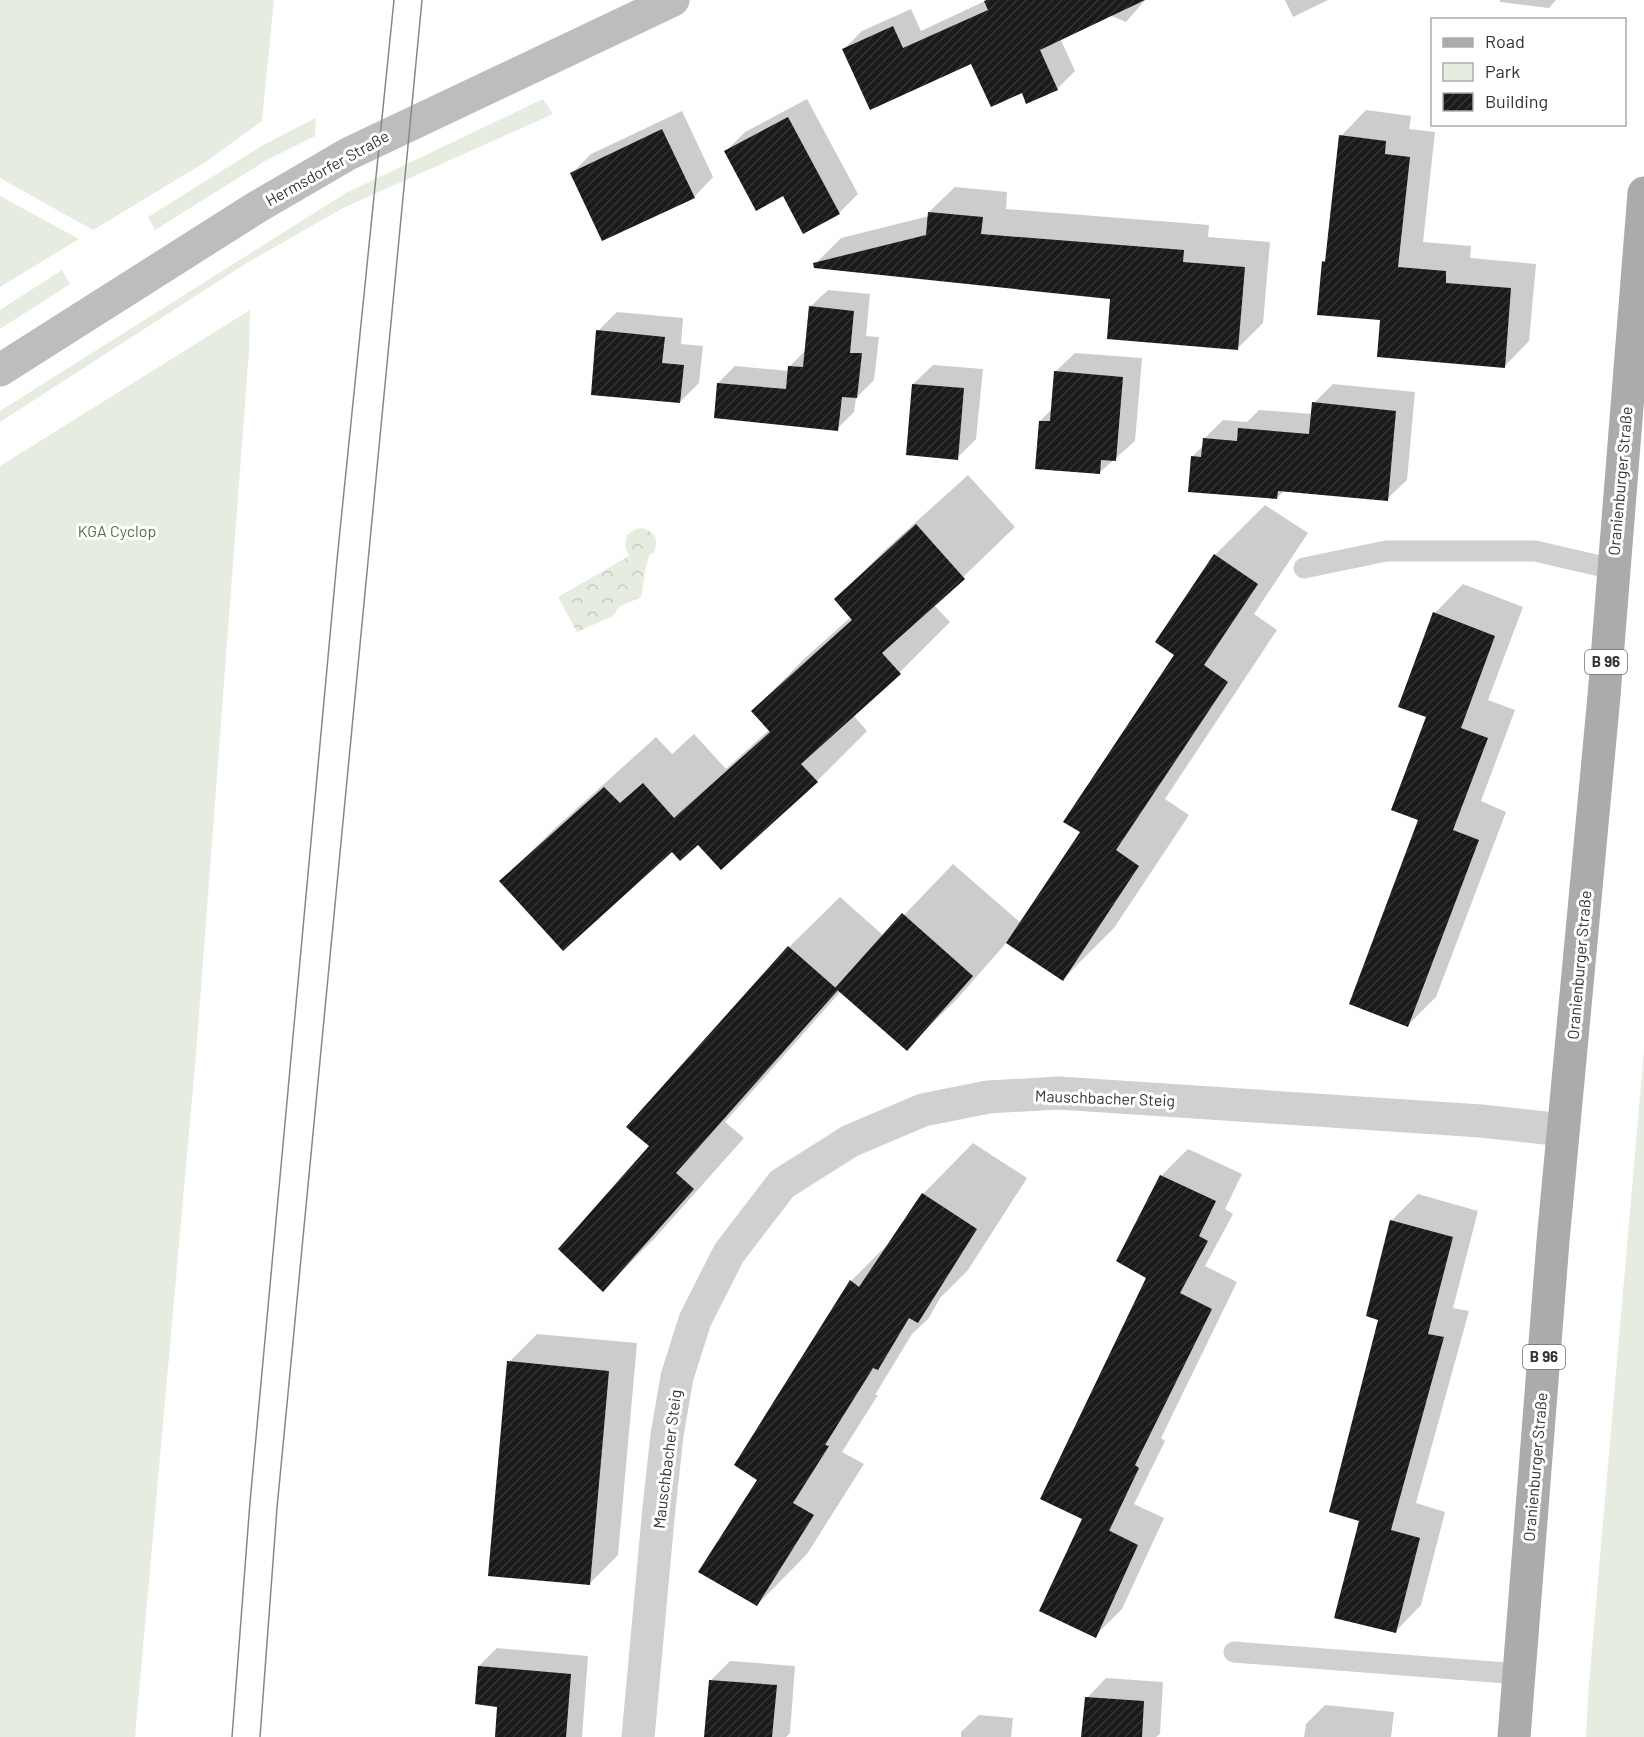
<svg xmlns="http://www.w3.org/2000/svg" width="1644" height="1737" viewBox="0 0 1644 1737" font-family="Barlow,sans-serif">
<defs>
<pattern id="park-crowns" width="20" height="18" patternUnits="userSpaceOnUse" patternTransform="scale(1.5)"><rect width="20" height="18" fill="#e6ecdf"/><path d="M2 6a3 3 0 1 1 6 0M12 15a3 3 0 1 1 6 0" fill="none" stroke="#c6cbc0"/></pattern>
<pattern id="building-hatch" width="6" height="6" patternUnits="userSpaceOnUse" patternTransform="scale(1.5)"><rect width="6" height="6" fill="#1a1a1a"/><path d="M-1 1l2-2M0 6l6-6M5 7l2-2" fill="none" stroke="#333"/></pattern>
</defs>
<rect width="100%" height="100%" fill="#fff"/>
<path fill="#e6ecdf" d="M 0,0 L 274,0 L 262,121 L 204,163 L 93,230 L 0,178 Z
M 543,99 L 553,114 L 343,208 L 245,264 L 0,422 L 0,411 L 346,193 Z
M 316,118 L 315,136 L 265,161 L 155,230 L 148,217 L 265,144 Z
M 0,196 L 79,239 L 0,287 Z
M 62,270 L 70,284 L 0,329 L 0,310 Z
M 250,310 L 249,351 L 196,1054 L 135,1737 L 0,1737 L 0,466 Z
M 1644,1050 L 1644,1737 L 1586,1737 L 1589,1684 Z"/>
<path fill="url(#park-crowns)" d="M 641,528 C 651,530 660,538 655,549 C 652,558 653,549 649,557 C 644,568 644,585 641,597 L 620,606 L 613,616 L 577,632 L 558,597 L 629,556 L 625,546 L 627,535 L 636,529 Z"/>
<path fill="#0003" d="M 987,0 L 1145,0 L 1126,22 L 1109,15 L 1060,38 L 1075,71 L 1057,89 L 1027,102 L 1023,91 L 972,62 L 844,49 L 862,31 L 911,9 L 921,31 Z
M 1285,0 L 1328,0 L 1293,17 Z
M 1500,0 L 1556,0 L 1549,8 L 1500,2 Z
M 807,99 L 858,194 L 839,213 L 784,194 L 726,151 L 745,132 Z
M 1366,110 L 1411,116 L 1409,129 L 1435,132 L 1423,242 L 1471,246 L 1470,258 L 1536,264 L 1529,341 L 1504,367 L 1382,319 L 1323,262 L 1327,258 L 1341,136 Z
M 682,111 L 713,177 L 694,197 L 572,173 L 591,154 Z
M 955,187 L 1007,192 L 1006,209 L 1209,225 L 1208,237 L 1270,242 L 1263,323 L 1238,348 L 1112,297 L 815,264 L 841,238 L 929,216 L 929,212 Z
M 828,290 L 870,294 L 866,336 L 879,337 L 874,380 L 856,398 L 854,412 L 837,429 L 718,383 L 735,366 L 789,371 L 790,366 L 806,350 L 810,307 Z
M 617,312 L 683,318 L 681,344 L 703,346 L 699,383 L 680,402 L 598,331 Z
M 1075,353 L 1142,358 L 1135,441 L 1099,473 L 1040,421 L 1052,409 L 1055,372 Z
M 933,365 L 983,369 L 976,439 L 957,458 L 913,384 Z
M 1333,384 L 1415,392 L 1407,480 L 1387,499 L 1285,490 L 1277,498 L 1192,457 L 1203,446 L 1204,439 L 1223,420 L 1247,422 L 1259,410 L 1313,414 L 1314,403 Z
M 968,475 L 1015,527 L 934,605 L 950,622 L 900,672 L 853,715 L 867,731 L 817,781 L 698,843 L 672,850 L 501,881 L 552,831 L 656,737 L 672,754 L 694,734 L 726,769 L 770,729 L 753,711 L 803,660 L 851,617 L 836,599 L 886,549 Z
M 1265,505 L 1308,533 L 1254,614 L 1277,630 L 1165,799 L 1189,815 L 1114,928 L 1063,979 L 1007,942 L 957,999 L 906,1049 L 841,991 L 725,1122 L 744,1138 L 654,1239 L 603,1290 L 651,1146 L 789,947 L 840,897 L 884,936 L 953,864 L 1021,923 L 1082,831 L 1176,654 L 1215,555 Z
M 1463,584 L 1523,607 L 1488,700 L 1515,710 L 1481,801 L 1506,812 L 1436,997 L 1408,1025 L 1435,613 Z
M 973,1143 L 1027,1178 L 968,1270 L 940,1298 L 929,1318 L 912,1334 L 875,1395 L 878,1395 L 842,1452 L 864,1464 L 807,1554 L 757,1605 L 759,1480 L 851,1281 L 892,1240 L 923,1194 Z
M 1188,1149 L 1242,1174 L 1225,1209 L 1233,1214 L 1205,1266 L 1237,1282 L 1161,1438 L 1165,1441 L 1134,1504 L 1164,1518 L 1122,1609 L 1095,1636 L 1084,1518 L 1148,1277 L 1118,1261 L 1162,1175 Z
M 1418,1194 L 1478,1211 L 1453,1308 L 1469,1311 L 1416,1503 L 1445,1512 L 1421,1605 L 1395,1632 L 1380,1319 L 1367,1315 L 1392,1220 Z
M 537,1334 L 637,1343 L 618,1555 L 589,1584 L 509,1362 Z
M 497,1648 L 588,1656 L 582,1737 L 499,1737 L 499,1705 L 479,1666 Z
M 730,1661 L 795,1666 L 790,1733 L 786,1737 L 706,1737 L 711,1680 Z
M 1106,1678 L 1163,1682 L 1160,1734 L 1156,1737 L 1082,1737 L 1087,1698 Z
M 1325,1705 L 1394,1712 L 1391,1737 L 1304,1737 L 1306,1724 Z
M 979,1715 L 1013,1718 L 1011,1737 L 961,1737 L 961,1732 Z"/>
<path fill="url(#building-hatch)" d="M 987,0 L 1145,0 L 1040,50 L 1058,90 L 1026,104 L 1022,93 L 991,107 L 971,64 L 870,110 L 842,49 L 893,26 L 903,48 L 988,10 L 984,1 Z
M 788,117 L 840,214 L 803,234 L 783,196 L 756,211 L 724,151 Z
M 662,129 L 695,198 L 602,241 L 570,173 Z
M 1339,135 L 1386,141 L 1385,154 L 1410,157 L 1398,267 L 1446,271 L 1446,283 L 1511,288 L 1505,368 L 1377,357 L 1380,320 L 1317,315 L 1322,261 L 1325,262 Z
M 928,212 L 983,217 L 981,234 L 1184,250 L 1183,262 L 1245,267 L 1238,350 L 1107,339 L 1110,299 L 814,268 L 813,263 L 926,235 Z
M 809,306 L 854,311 L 850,353 L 862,353 L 857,398 L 842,397 L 838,431 L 714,418 L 717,383 L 786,389 L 788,366 L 803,367 Z
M 596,330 L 665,337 L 662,363 L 684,365 L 680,403 L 591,395 Z
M 1054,371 L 1123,377 L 1116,461 L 1101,460 L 1100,474 L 1035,469 L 1039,421 L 1050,421 Z
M 912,384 L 964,388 L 958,460 L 906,455 Z
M 1312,402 L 1396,411 L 1388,501 L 1278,491 L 1277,499 L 1188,492 L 1191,456 L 1201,457 L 1203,438 L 1237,441 L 1238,428 L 1309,434 Z
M 916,524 L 965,579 L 882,653 L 901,674 L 801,764 L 818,782 L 721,870 L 698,845 L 680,861 L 672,852 L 563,951 L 499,881 L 604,787 L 620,803 L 643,783 L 674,818 L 770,732 L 751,711 L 852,620 L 834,599 Z
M 1214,554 L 1258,584 L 1204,665 L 1228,682 L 1116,850 L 1139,866 L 1063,981 L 1006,943 L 1080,832 L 1063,822 L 1174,655 L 1155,642 Z
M 1433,612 L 1495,636 L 1461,728 L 1488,738 L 1453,830 L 1479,840 L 1408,1027 L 1349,1004 L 1418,820 L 1391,810 L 1426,717 L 1398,707 Z
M 902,913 L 973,976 L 907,1051 L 835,988 Z
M 788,946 L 838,990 L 676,1173 L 694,1189 L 603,1292 L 558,1249 L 649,1146 L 626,1127 Z
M 1160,1175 L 1216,1201 L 1199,1236 L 1208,1241 L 1180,1293 L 1212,1309 L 1135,1465 L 1139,1468 L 1109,1531 L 1108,1530 L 1138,1545 L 1096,1638 L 1039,1611 L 1082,1519 L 1040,1499 L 1146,1278 L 1116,1261 Z
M 922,1193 L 977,1229 L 918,1323 L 909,1318 L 878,1370 L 873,1368 L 825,1445 L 829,1446 L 793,1503 L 814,1515 L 757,1606 L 698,1572 L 757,1480 L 734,1465 L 850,1280 L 859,1287 Z
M 1390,1220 L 1453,1237 L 1428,1334 L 1444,1337 L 1391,1530 L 1420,1538 L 1396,1633 L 1334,1618 L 1359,1521 L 1329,1512 L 1378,1320 L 1366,1316 Z
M 507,1361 L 609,1371 L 590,1585 L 488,1576 Z
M 478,1666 L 571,1674 L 566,1737 L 495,1737 L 497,1707 L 475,1704 Z
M 709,1680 L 777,1685 L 772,1737 L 704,1737 Z
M 1085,1697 L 1144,1701 L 1142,1737 L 1081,1737 Z"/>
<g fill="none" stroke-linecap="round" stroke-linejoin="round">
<path stroke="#d0d0d0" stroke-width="21" d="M 1304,568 L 1386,551 L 1535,551 L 1613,569
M 1234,1652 L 1519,1674"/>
<path stroke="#d0d0d0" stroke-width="33" d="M 638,1737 L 659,1508 L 667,1435 L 677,1377 L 695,1320 L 729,1253 L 782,1184 L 850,1141 L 923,1110 L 988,1097 L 1059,1093 L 1481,1121 L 1563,1130"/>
<path stroke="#bdbdbd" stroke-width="33" d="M 0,370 L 257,207 L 348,154 L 673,0"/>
<path stroke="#ababab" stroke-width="33" d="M 1514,1737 L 1553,1241 L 1604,696 L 1644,193"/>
<path stroke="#888" stroke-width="1.5" d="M 232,1737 L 250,1502 L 337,560 L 394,0
M 260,1737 L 277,1508 L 422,0"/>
</g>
<g text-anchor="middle" stroke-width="6" stroke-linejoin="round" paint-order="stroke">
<g fill="#fff" stroke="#707070" stroke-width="1.5">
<rect x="1585" y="650" width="42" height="24" rx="4.5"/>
<rect x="1523" y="1345" width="42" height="24" rx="4.5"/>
</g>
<g font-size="15" font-weight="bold" fill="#333">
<text x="1606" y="667">B 96</text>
<text x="1544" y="1362">B 96</text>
</g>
<g font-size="16" fill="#333" stroke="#fff">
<text transform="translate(327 168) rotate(-29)" y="6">Hermsdorfer Straße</text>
<text transform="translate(1620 481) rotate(-85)" y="6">Oranienburger Straße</text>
<text transform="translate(1579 965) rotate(-85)" y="6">Oranienburger Straße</text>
<text transform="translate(1105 1098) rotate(2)" y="6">Mauschbacher Steig</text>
<text transform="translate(667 1459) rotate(-83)" y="6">Mauschbacher Steig</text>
<text transform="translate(1535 1467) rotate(-85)" y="6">Oranienburger Straße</text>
</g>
<g font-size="16" fill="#56703f" stroke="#fff">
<text x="117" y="537">KGA Cyclop</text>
</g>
</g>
<rect x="1431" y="18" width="195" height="108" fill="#ffffff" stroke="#adadad" stroke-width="1.5"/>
<rect x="1443" y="38" width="30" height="9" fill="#ababab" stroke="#adadad" stroke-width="1.5"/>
<text x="1485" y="48" font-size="18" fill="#333333">Road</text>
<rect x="1443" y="63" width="30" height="18" fill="#e6ecdf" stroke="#adadad" stroke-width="1.5"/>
<text x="1485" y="78" font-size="18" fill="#333333">Park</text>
<rect x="1443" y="93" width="30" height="18" fill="url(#building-hatch)" stroke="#adadad" stroke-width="1.5"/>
<text x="1485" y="108" font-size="18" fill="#333333">Building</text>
</svg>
